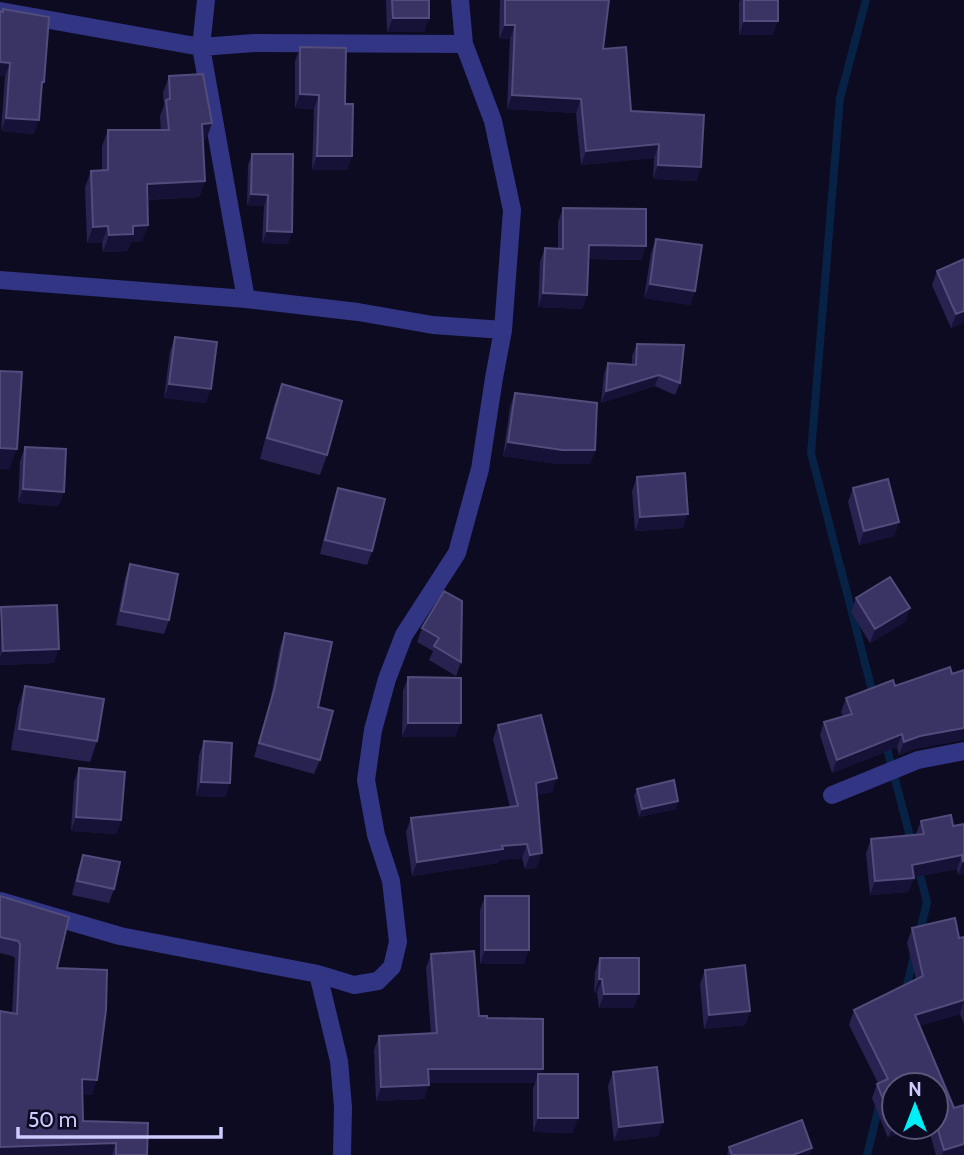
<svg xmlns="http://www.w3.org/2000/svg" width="964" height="1155" viewBox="0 0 964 1155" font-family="Cabin,sans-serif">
<rect width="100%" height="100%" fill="#0d0b21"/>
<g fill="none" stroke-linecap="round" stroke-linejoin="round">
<path stroke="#072244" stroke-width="8" d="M 866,0 L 840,98 L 811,453 L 874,698
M 885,741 L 912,844
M 918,867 L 927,902 L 919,936
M 905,994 L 914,955
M 867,1155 L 880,1102"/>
<path stroke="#323484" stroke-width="18" d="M 206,0 L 201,47 L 246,299
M 0,11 L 201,47 L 254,43 L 464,44
M 0,280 L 246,299 L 358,312 L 433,325 L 503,330
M 832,795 L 918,760 L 964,751
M 0,901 L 120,936 L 318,974 L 339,1061 L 343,1107 L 342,1155
M 318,974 L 354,985 L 378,981 L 392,967 L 398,942 L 391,881 L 376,835 L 366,780 L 373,730 L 387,679 L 404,635 L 457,553 L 480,469 L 494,378 L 503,330 L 512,210 L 493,121 L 464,44 L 460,0"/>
</g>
<path fill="#282251" d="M 386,0 L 429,0 L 429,18 L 424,32 L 387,32 Z
M 500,0 L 609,0 L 603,49 L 631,111 L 701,167 L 696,181 L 653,179 L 654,158 L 581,165 L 576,113 L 507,109 L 510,39 L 499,39 Z
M 740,0 L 778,0 L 773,35 L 739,35 L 739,3 Z
M 3,9 L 44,82 L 41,90 L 34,134 L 1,131 L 5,76 L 2,12 Z
M 300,47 L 345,104 L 352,156 L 347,170 L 312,170 L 314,109 L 295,108 L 295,61 Z
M 169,76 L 206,140 L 203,140 L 205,181 L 199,197 L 147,200 L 148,225 L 142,241 L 131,242 L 127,251 L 103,252 L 102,243 L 87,243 L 85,187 L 91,171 L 102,170 L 102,146 L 108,130 L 161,130 L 160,116 L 164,105 L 163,93 Z
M 252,154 L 288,244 L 262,243 L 264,206 L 247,206 L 248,165 Z
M 563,208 L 646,246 L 641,260 L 589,259 L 587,295 L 582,309 L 538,307 L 540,262 L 545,248 L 558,249 L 558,222 Z
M 656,239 L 695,291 L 690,305 L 644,298 L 651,253 Z
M 964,259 L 964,322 L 951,328 L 932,285 L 937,271 Z
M 175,337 L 206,403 L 164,398 L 170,351 Z
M 637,344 L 680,383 L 675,395 L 655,386 L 601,403 L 604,374 L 608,363 L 632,364 L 632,356 Z
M 282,384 L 327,455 L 320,475 L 260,459 L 274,405 Z
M 515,393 L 595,450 L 590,464 L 557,464 L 503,456 L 510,407 Z
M 25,447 L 64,492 L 58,506 L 18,503 L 20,461 Z
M 637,477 L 683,528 L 635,531 L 632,491 Z
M 338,488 L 372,551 L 367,565 L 320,554 L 333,502 Z
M 853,488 L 899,522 L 894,536 L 859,545 L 848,502 Z
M 130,564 L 169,620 L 164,634 L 116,625 L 125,578 Z
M 444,591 L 461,662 L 456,676 L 429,660 L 433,651 L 417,642 L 422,628 Z
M 856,598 L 910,608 L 905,622 L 870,643 L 851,612 Z
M 1,607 L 54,663 L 0,665 Z
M 285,633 L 318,707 L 320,760 L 314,774 L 254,757 L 270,701 L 280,647 Z
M 408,677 L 455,737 L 402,737 L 403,691 Z
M 893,680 L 916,749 L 899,755 L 897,747 L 832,773 L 820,735 L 824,722 L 843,716 L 841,712 L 846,698 Z
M 25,686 L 97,741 L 90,762 L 11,750 L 18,707 Z
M 498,725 L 557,778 L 552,792 L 537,795 L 537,868 L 525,869 L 522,858 L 499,860 L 498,863 L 412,876 L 406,832 L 411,818 L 510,807 L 493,739 Z
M 204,741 L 230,783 L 225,797 L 196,796 L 199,755 Z
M 79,768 L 121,820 L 116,834 L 71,831 L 74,782 Z
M 637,789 L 678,801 L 676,809 L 639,817 L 634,796 Z
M 921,821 L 953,826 L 964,824 L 964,874 L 958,875 L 957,869 L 914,877 L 908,892 L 870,895 L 866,853 L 871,839 L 916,834 Z
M 83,855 L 114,889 L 109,903 L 72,895 L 78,869 Z
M 0,896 L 57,968 L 92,1095 L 82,1094 L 83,1121 L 147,1155 L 0,1155 L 12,1013 L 15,958 L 12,956 L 0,953 Z
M 485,896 L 524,964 L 480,964 L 480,910 Z
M 912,928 L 959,938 L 964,937 L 964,1024 L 960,1014 L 919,1026 L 964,1155 L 936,1155 L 928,1127 L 936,1127 L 936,1085 L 894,1127 L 888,1138 L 872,1098 L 877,1084 L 878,1083 L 849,1025 L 854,1010 L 916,979 L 907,943 Z
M 431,954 L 479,1016 L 487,1018 L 543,1069 L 541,1074 L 573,1133 L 533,1132 L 533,1088 L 535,1083 L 429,1083 L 424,1099 L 376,1101 L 374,1050 L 379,1036 L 431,1033 L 426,968 Z
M 600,958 L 634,1008 L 599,1008 L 597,993 L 594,993 L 595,972 Z
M 705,970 L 750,1011 L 745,1025 L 704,1029 L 700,984 Z
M 613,1072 L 663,1122 L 658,1136 L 614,1141 L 608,1086 Z
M 729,1147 L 812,1148 L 809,1155 L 727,1155 Z"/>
<path fill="#161136" d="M 393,18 L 429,18 L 424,32 L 387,32 Z
M 744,21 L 778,21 L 773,35 L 739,35 Z
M 505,25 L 515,25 L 510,39 L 499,39 Z
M 0,62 L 10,63 L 5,76 L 0,76 Z
M 300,94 L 319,95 L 314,109 L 295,108 Z
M 512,95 L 581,99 L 576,113 L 507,109 Z
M 6,118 L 39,120 L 34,134 L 1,131 Z
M 212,123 L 206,140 L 196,141 L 202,124 Z
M 659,144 L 654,158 L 581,165 L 586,151 Z
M 317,156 L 352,156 L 347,170 L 312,170 Z
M 658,165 L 701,167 L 696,181 L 653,179 Z
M 205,181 L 199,197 L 141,200 L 147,184 Z
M 251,194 L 268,195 L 264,206 L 247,206 Z
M 148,225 L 142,241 L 131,242 L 127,251 L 103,252 L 109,235 L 133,226 Z
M 108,226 L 102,243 L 87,243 L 93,227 Z
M 267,231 L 292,232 L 288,244 L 262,243 Z
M 589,245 L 646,246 L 641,260 L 584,259 Z
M 650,284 L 695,291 L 690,305 L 644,298 Z
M 543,293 L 587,295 L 582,309 L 538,307 Z
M 964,311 L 964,322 L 951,328 L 956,314 Z
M 659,375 L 655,386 L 601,403 L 606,391 Z
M 169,384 L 211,389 L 206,403 L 164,398 Z
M 508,442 L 595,450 L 590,464 L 557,464 L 503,456 Z
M 0,448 L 17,449 L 9,470 L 0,469 Z
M 23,489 L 64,492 L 58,506 L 18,503 Z
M 688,514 L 683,528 L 635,531 L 640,517 Z
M 899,522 L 894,536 L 859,545 L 864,531 Z
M 910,608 L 905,622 L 870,643 L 875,629 Z
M 59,649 L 54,663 L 0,665 L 0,658 L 3,651 Z
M 408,723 L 461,723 L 455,737 L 402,737 Z
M 964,728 L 964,740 L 916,749 L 899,755 L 904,742 L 920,736 Z
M 902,734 L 897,747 L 832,773 L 837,760 Z
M 557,778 L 552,792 L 531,797 L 536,783 Z
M 201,782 L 230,783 L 225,797 L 196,796 Z
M 678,801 L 676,809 L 639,817 L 642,809 Z
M 76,817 L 121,820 L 116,834 L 71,831 Z
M 527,844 L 522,858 L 499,860 L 498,863 L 412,876 L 417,862 L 502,846 Z
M 542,853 L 537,868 L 525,869 L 530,855 Z
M 962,855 L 957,869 L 909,878 L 914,878 L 908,892 L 870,895 L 875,881 L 912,865 Z
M 964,860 L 964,874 L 958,875 L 963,861 Z
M 485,950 L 529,950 L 524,964 L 480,964 Z
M 599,979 L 602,979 L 597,993 L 594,993 Z
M 604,994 L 639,994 L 634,1008 L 599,1008 Z
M 964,1000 L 960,1014 L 909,1029 L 915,1015 Z
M 750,1011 L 745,1025 L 704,1029 L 709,1015 Z
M 428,1069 L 543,1069 L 538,1082 L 538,1074 L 535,1083 L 423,1083 Z
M 82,1079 L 97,1080 L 92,1095 L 77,1093 Z
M 429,1085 L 424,1099 L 376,1101 L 381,1087 Z
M 538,1118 L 578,1118 L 573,1133 L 533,1132 Z
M 663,1122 L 658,1136 L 614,1141 L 619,1127 Z
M 894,1123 L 894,1127 L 915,1127 L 888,1138 Z
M 116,1143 L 112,1155 L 0,1155 L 0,1147 Z
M 964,1144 L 964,1155 L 942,1155 L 944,1150 Z
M 812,1148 L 809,1155 L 793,1155 Z"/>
<path fill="#3a3464" stroke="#514c7c" stroke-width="2" d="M 392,0 L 429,0 L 429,18 L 393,18 Z
M 505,0 L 609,0 L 603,49 L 626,47 L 631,111 L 704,115 L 701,167 L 658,165 L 659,144 L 586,151 L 581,99 L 512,95 L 515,25 L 505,25 Z
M 744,0 L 778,0 L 778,21 L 744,21 Z
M 3,9 L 49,17 L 44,82 L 42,82 L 39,120 L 6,118 L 10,63 L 0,62 L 0,11 L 3,12 Z
M 300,47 L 346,48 L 345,104 L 353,104 L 352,156 L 317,156 L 319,95 L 300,94 Z
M 203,74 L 212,123 L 202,124 L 205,181 L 147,184 L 148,225 L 133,226 L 133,234 L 109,235 L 108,226 L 93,227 L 91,171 L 108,170 L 108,130 L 169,130 L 166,100 L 170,99 L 169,76 Z
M 252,154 L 293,154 L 292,232 L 267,231 L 268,195 L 251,194 Z
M 563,208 L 646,209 L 646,246 L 589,245 L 587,295 L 543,293 L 545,248 L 563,249 Z
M 656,239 L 702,245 L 695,291 L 650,284 Z
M 964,259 L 964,311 L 956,314 L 937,271 Z
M 175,337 L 217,342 L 211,389 L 169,384 Z
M 637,344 L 684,345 L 680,383 L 659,375 L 606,391 L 608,363 L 636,365 Z
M 0,371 L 22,372 L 17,449 L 0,448 Z
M 282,384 L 342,401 L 327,455 L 267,438 Z
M 515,393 L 597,403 L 595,450 L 562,450 L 508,442 Z
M 25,447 L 66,449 L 64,492 L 23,489 Z
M 685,473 L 688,514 L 640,517 L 637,477 Z
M 888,479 L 899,522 L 864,531 L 853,488 Z
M 338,488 L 385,499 L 372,551 L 325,540 Z
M 130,564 L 178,574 L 169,620 L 121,611 Z
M 890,577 L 910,608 L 875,629 L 856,598 Z
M 444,591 L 462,601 L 461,662 L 434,646 L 439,638 L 422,628 Z
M 57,605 L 59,649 L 3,651 L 1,607 Z
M 285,633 L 332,642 L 318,707 L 333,711 L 320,760 L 259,743 L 275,687 Z
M 950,667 L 952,674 L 964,670 L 964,728 L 920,736 L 904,742 L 902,734 L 837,760 L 824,722 L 852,714 L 846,698 L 893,680 L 895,686 Z
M 408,677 L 461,678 L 461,723 L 408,723 Z
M 25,686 L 104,699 L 97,741 L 19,729 Z
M 541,715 L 557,778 L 536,783 L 542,853 L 530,855 L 527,844 L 502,846 L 503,849 L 417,862 L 411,818 L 518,806 L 498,725 Z
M 204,741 L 232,743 L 230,783 L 201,782 Z
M 79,768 L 125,772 L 121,820 L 76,817 Z
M 674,780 L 678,801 L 642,809 L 637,789 Z
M 951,815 L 953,826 L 964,824 L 964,860 L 963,861 L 962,855 L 912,865 L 914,878 L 875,881 L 871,839 L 924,834 L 921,821 Z
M 83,855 L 120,862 L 114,889 L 77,881 Z
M 0,896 L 69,917 L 57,968 L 107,970 L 106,1010 L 97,1080 L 82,1079 L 83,1121 L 148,1123 L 147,1155 L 116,1155 L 116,1143 L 0,1147 L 0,1011 L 17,1014 L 20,944 L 18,941 L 0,937 Z
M 485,896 L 529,896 L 529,950 L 485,950 Z
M 955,918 L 959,938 L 964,937 L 964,1000 L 915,1015 L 954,1108 L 964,1105 L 964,1144 L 944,1150 L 936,1123 L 936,1085 L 894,1085 L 893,1124 L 877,1084 L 888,1079 L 854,1010 L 923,976 L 912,928 Z
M 474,951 L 479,1016 L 487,1016 L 487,1018 L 543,1019 L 543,1069 L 428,1069 L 429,1085 L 381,1087 L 379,1036 L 437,1033 L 431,954 Z
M 600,958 L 639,958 L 639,994 L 604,994 L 602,979 L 599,979 Z
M 745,965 L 750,1011 L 709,1015 L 705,970 Z
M 657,1067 L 663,1122 L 619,1127 L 613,1072 Z
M 538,1074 L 578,1074 L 578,1118 L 538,1118 Z
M 802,1120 L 812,1148 L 793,1155 L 732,1155 L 729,1147 Z"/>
<g transform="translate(915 1106)"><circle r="33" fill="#0d0b21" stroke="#5a587a" stroke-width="2"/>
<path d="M0-5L12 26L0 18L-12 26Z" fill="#00eef6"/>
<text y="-10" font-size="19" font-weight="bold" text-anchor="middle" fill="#cdcbff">N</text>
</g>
<path d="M18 1127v10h203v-10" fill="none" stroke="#cdcbff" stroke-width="3.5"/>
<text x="28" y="1127" font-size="21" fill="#cdcbff" stroke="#0d0b21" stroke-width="5" paint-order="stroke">50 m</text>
</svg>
